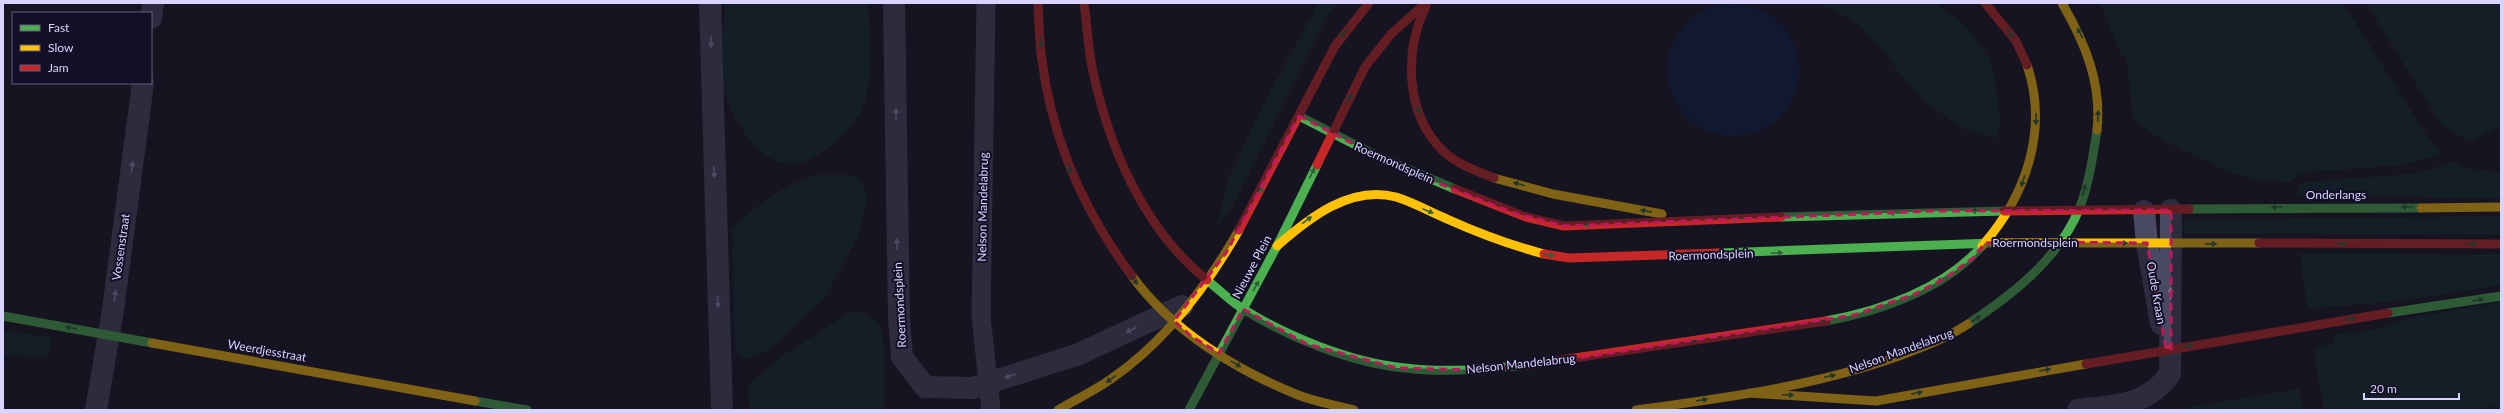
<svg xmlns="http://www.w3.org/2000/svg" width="2504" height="413" viewBox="0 0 2504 413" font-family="Lato,sans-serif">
<rect width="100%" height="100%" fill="#161421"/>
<path fill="#132c2d" d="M 726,3 L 868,3 C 870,35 875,75 863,106 C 857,121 843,136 831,146 C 820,154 804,165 790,164 C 759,163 737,125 727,100 C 716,71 723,33 726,3 Z
M 1318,3 L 1337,3 L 1327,16 L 1232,207 L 1217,227 L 1228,179 L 1265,101 Z
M 1820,3 L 1935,3 L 1956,18 L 1972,33 L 1990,60 L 1995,77 L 2000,120 L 1997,138 L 1964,129 L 1926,103 L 1898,72 L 1887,54 L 1857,23 Z
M 2100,3 L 2343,3 L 2429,139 L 2443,154 L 2401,165 L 2309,172 L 2297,176 L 2290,182 L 2256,180 L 2227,171 L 2162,140 L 2133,120 L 2126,55 L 2121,55 Z
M 2366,3 L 2501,3 L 2501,126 L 2469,142 L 2441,124 Z
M 2452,161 L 2464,167 L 2501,173 L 2501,198 L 2297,196 L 2298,184 C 2338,176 2380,179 2420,172 C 2431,169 2442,165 2452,161 Z
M 818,175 L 845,175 L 857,177 L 863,186 L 867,198 L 860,232 L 826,296 L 771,349 L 749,359 L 740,357 L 735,349 L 732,228 C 759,204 783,184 818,175 Z
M 2501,216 L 2501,235 L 2184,233 L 2180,225 L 2185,220 Z
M 2300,254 L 2501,254 L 2501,285 L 2409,300 L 2307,309 Z
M 2501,302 L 2501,410 L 2498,406 L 2471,410 L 2324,410 L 2316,367 L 2315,347 L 2334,343 L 2333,335 L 2373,330 L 2414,317 Z
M 857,311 C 865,314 873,316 878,323 C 888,337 884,392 884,410 L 749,410 L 748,388 L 752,381 L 781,357 L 845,315 Z
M 3,330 L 51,338 L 48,357 L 3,355 Z
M 2299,389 L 2303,410 L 2172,410 Z"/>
<path fill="#0d2144" d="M1667 70a66 66 0 1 1 132 0a66 66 0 1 1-132 0Z"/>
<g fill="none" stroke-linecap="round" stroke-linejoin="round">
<path stroke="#4a4962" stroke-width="19" d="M 986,3 L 981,316 L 991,410"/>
<path stroke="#4a4962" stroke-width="22" d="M 710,3 L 722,410
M 894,3 L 899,319 L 902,357 L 925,387 L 973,388 L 1079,354 L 1182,306
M 151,18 L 153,3
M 2144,211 L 2147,243 L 2161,324
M 96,410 L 113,310 L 143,83
M 2078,410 C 2115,405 2146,407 2170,374 L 2171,210"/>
<path stroke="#4caf50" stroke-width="9" d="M 1299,116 L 1381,158 L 1455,189
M 2189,209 L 2421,208
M 1781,217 L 2004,211
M 1719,253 L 1993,243
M 1207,280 C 1218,289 1228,299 1240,307 C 1285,336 1351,363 1405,368 C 1444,373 1487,369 1527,365
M 2388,313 L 2501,296
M 3,316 L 152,343
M 1826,321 C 1881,311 1944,289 1982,246
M 1968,324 C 2012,295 2060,258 2080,207 C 2089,183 2093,156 2097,130
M 475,401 L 527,410
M 1189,410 L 1277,246 L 1317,165"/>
<path stroke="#ffc107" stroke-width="9" d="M 2062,3 C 2085,43 2102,83 2097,130
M 1494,178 L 1553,194 L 1662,214
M 2421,208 L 2501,207
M 1993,243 L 2259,243
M 1277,246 C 1309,218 1350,185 1396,197 C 1413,202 1430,212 1447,219 C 1478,233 1510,245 1544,254
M 1982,246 C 2026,196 2049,130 2027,65
M 1132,276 C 1172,331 1236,370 1298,395 C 1316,402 1335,405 1354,410
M 152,343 L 475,401
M 1749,393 L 1876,401 L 2086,364
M 1058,410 C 1075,400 1094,391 1111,379 C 1165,342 1207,286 1239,230
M 1636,410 C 1725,398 1815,386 1899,356 C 1923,347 1947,338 1968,324"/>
<path stroke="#c62828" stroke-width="9" d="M 1038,3 C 1039,22 1039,41 1042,60 C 1052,140 1085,213 1132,276
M 1084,3 C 1087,24 1088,46 1092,67 C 1108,145 1143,229 1207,280
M 1985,3 L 2016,41 L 2027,65
M 1426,6 C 1404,51 1405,114 1443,151 C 1457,164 1476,171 1494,178
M 1317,165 L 1365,67 L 1391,34 L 1426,3
M 1455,189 L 1526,217 L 1564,226 L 1781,217
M 2004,211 L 2189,209
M 1239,230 L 1335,46 L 1369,3
M 2259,243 L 2501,244
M 1544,254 L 1569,258 L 1719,253
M 2086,364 L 2388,313
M 1527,365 L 1826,321"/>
</g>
<defs><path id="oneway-solid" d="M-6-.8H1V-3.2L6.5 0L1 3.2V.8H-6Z"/></defs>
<g fill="#305f3b">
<use href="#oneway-solid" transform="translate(1344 33) rotate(129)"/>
<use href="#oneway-solid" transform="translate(2010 33) rotate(55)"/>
<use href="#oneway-solid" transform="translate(2080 33) rotate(-117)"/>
<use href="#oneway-solid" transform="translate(1041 42) rotate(86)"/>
<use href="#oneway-solid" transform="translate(1349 99) rotate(-63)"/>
<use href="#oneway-solid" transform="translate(1419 112) rotate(-110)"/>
<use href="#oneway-solid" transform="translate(2098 116) rotate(-89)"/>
<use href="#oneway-solid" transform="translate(2036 119) rotate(91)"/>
<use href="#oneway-solid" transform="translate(1069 168) rotate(72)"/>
<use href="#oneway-solid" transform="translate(1312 173) rotate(-64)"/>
<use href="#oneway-solid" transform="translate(2023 181) rotate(108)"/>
<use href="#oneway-solid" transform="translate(1519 184) rotate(-164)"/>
<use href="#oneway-solid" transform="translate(1262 188) rotate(117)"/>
<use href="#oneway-solid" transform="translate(2084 190) rotate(-74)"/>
<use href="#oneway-solid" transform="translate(2277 207) rotate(178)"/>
<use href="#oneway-solid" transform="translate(2407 207) rotate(180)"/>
<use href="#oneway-solid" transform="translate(1428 211) rotate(23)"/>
<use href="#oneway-solid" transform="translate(1646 211) rotate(-169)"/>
<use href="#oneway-solid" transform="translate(1977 211) rotate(-180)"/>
<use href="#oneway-solid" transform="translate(1895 213) rotate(178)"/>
<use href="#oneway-solid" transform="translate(1737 219) rotate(178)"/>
<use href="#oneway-solid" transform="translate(1307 220) rotate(-36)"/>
<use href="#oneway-solid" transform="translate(1590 225) rotate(178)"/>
<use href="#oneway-solid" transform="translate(2122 243)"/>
<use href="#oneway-solid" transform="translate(2211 244) rotate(1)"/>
<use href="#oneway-solid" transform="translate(2341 244)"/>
<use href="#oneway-solid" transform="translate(2471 244)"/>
<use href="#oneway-solid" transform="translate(1777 253) rotate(-2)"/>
<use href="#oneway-solid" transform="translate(1549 255) rotate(9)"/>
<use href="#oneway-solid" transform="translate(1942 279) rotate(149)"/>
<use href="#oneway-solid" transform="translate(1134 280) rotate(52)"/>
<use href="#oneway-solid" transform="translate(1256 286) rotate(-61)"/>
<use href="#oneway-solid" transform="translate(2478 300) rotate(-9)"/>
<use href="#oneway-solid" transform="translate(1976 319) rotate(-32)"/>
<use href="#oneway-solid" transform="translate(2350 319) rotate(-8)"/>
<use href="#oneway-solid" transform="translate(1820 321) rotate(171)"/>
<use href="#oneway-solid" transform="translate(71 328) rotate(-170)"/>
<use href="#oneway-solid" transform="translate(1692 341) rotate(171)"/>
<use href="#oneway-solid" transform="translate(2187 346) rotate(-10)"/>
<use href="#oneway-solid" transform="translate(1236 364) rotate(31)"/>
<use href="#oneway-solid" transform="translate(2045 370) rotate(-10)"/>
<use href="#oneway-solid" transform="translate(1830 376) rotate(-12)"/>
<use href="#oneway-solid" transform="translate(1111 379) rotate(143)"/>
<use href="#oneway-solid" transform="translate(1917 393) rotate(-10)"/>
<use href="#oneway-solid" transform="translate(1788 395) rotate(3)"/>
<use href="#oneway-solid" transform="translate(1702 400) rotate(-9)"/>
</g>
<g fill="#928eb0">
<use href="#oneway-solid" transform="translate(711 42) rotate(89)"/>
<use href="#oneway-solid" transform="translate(896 114) rotate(-91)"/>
<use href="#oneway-solid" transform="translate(132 167) rotate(-83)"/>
<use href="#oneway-solid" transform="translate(714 172) rotate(88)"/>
<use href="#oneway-solid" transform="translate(897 244) rotate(-91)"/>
<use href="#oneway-solid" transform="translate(2171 293) rotate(-89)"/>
<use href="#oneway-solid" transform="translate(115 296) rotate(-82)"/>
<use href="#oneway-solid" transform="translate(718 302) rotate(88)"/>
<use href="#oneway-solid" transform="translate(1131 330) rotate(155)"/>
<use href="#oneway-solid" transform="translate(1010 376) rotate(162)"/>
</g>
<path d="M0 0H2504V413H0ZM 1299,116 L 1400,168 L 1514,213 L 1564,226 L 1934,211 L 2171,210 L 2171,349 L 2166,349 L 2147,243 L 2036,242 L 1985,243 L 1973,258 L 1945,278 L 1915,294 L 1854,315 L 1540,364 L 1477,370 L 1397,368 L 1307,344 L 1243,309 L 1219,353 L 1191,336 L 1174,321 L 1226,253 Z" fill="#161421" fill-opacity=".55" fill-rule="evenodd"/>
<path fill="none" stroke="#c2185b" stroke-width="3" stroke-dasharray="8 5" stroke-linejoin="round" d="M 1299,116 L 1400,168 L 1514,213 L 1564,226 L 1934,211 L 2171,210 L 2171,349 L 2166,349 L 2147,243 L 2036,242 L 1985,243 L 1973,258 L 1945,278 L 1915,294 L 1854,315 L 1540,364 L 1477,370 L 1397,368 L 1307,344 L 1243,309 L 1219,353 L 1191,336 L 1174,321 L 1226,253 Z"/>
<g text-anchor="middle" stroke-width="4" stroke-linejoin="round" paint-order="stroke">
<g font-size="12" fill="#d9d4ff" stroke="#130f26">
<text transform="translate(1394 163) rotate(24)" y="4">Roermondsplein</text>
<text x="2336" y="199">Onderlangs</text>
<text transform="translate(983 207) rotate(-89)" y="4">Nelson Mandelabrug</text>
<text x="2035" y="247">Roermondsplein</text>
<text transform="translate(121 247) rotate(-82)" y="4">Vossenstraat</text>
<text transform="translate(1711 255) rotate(-2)" y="4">Roermondsplein</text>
<text transform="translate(1252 267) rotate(-62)" y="4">Nieuwe Plein</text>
<text transform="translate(2156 293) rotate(80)" y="4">Oude Kraan</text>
<text transform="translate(900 305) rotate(-93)" y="4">Roermondsplein</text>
<text transform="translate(267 351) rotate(10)" y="4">Weerdjesstraat</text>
<text transform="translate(1901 351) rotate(-20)" y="4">Nelson Mandelabrug</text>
<text transform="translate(1521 364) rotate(-6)" y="4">Nelson Mandelabrug</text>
</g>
</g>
<rect width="2504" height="413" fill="none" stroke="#d9d4ff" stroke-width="8"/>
<rect x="12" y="12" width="140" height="72" fill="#130f26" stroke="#625e7d"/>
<rect x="20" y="25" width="20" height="6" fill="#4caf50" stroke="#625e7d"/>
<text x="48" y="32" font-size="12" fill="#d9d4ff">Fast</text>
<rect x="20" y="45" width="20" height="6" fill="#ffc107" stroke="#625e7d"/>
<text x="48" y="52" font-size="12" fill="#d9d4ff">Slow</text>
<rect x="20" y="65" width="20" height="6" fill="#c62828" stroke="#625e7d"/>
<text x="48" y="72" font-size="12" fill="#d9d4ff">Jam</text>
<path d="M2364 393v6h95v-6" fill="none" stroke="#d9d4ff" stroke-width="2"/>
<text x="2370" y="393" font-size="12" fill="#d9d4ff" stroke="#130f26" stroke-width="3" paint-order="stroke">20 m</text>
</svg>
